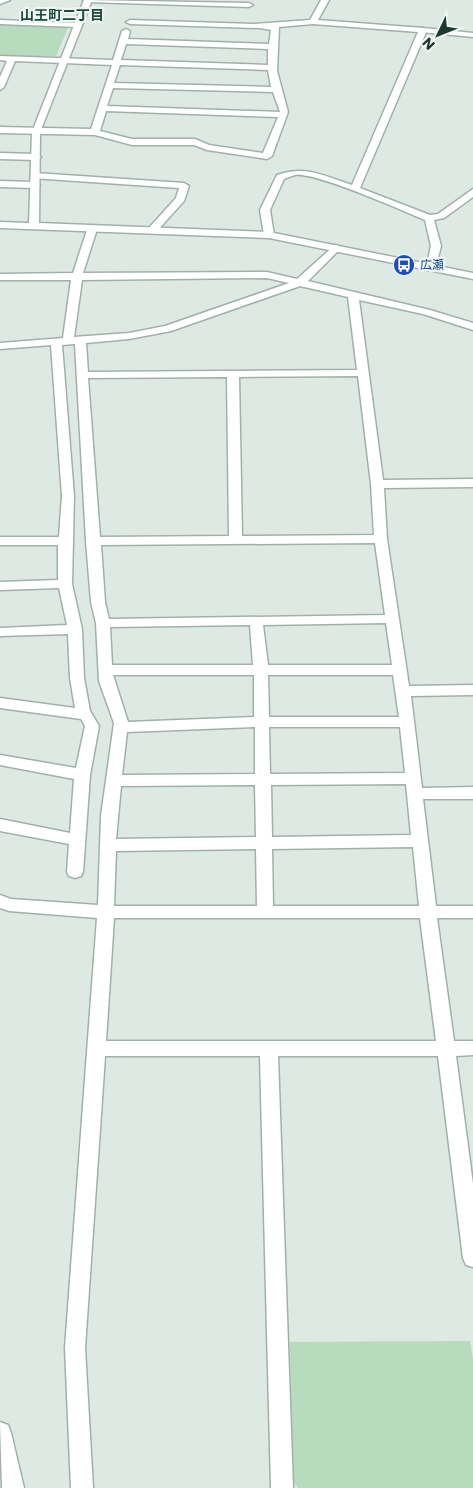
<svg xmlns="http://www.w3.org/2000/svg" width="473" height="1488" viewBox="0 0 473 1488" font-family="Poppins,'Noto Sans JP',sans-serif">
<rect width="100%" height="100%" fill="#dee9e3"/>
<path fill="#b7dbbd" d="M 0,24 L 64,26 L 68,28 L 56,56 L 0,56 Z
M 470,1341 L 473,1359 L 473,1488 L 298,1488 L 292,1480 L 290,1342 Z"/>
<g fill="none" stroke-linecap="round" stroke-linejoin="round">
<g stroke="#a1b1aa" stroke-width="3">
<path id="minor" d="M 0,0 L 10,0 L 0,4 Z
M 83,0 L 249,3 L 253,5 L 249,7 L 87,2 Z
M 321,0 L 329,0 L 318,20 L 423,28 L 427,30 L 360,188 L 430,215 L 438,214 L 473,189 L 473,197 L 444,218 L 434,220 L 441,246 L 435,270 L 427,270 L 426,268 L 431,246 L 425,220 C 401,210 316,172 295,175 C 291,176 287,178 284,179 L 270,210 L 274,235 L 269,238 L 264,235 L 260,210 L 277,175 C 306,165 324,176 352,185 L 418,32 L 313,24 L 279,27 L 277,71 L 288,112 L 272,156 L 267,159 L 207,150 L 194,145 L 132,145 L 95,135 L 0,133 L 0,127 L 91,129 L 112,65 L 15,61 L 4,87 L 0,90 L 0,77 L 7,61 L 0,60 L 0,56 L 113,60 L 122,31 L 126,29 L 130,31 L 128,39 L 269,44 L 271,30 L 260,28 L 130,24 L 126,22 L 130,20 L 253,24 L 310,20 ZM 126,44 L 268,49 L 268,65 L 121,60 ZM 120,65 L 268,70 L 271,87 L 114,83 ZM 113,88 L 273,92 L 280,112 L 107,106 ZM 106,111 L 278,117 L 263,153 L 209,145 L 195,139 L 132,139 L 100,131 Z
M 0,20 L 76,23 L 80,25 L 76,27 L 0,24 Z
M 0,153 L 36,154 L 41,157 L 36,160 L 0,159 Z
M 35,173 L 184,183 L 189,186 L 184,201 L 156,232 L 152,233 L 147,230 L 176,198 L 179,188 L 32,178 L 32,174 Z
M 0,181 L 35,182 L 40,185 L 35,188 L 0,187 Z
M 88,227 L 97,229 L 83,273 L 267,272 L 297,279 L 335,245 L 339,246 L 339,250 L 308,281 L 430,310 L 473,323 L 473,330 L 423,314 L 359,300 L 383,480 L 473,479 L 473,487 L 384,488 L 387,539 L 409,686 L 473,685 L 473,695 L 411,696 L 422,788 L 473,787 L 473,799 L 423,799 L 436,906 L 473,906 L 473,918 L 437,918 L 454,1041 L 473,1041 L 473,1055 L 456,1056 L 473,1184 L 473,1267 L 466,1265 L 463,1258 L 438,1056 L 278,1056 L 293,1488 L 271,1488 L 260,1056 L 105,1056 L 85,1348 L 93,1488 L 71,1488 L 65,1348 L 97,918 L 9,911 L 0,908 L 0,895 L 11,899 L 98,905 L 101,816 L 114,723 L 99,681 L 96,623 L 91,602 L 86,541 L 75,344 L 62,345 L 74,496 L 72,584 L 82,629 L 84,678 L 90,711 L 99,726 L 90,775 L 83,872 L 81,876 L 75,878 L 69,876 L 67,872 L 69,844 L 0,831 L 0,819 L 70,833 L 74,779 L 0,765 L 0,755 L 76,768 L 85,726 L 81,719 L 0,708 L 0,698 L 75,708 L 70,678 L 68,634 L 0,636 L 0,628 L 67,625 L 59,588 L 0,590 L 0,582 L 58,580 L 58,545 L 0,545 L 0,537 L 59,537 L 62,496 L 51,345 L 0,349 L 0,343 L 63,338 L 71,280 L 0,280 L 0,274 L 73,273 ZM 267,278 L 289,283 L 165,326 L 129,333 L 74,337 L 82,280 ZM 300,286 L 348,297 L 357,370 L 88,372 L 86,343 L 129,339 L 171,331 ZM 358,376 L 371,484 L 374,535 L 242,536 L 239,377 ZM 227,377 L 229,536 L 100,537 L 88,378 ZM 375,543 L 385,615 L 109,619 L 105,602 L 101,545 ZM 386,623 L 392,665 L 268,665 L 263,625 ZM 250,625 L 253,665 L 112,665 L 110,627 ZM 113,675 L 254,675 L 254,717 L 128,722 ZM 268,675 L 393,675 L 399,717 L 269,717 ZM 255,727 L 255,774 L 122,775 L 127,732 ZM 269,727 L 400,727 L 405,773 L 270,774 ZM 406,784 L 411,835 L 272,837 L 271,785 ZM 255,785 L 256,837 L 116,839 L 121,786 ZM 413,847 L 419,906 L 273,906 L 272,849 ZM 256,849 L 257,906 L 114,906 L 116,851 ZM 114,918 L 420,918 L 436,1041 L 106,1041 Z
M 0,1422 L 8,1425 L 11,1433 L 24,1488 L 2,1488 Z"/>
</g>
<g stroke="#a1b1aa" stroke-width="3">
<path id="tertiary" d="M 84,0 L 92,0 L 40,132 L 39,223 L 269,232 L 473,273 L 473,279 L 269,238 L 0,228 L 0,222 L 29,223 L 32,132 Z
M 423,28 L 473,33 L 473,37 L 420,32 L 420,28 Z"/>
</g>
<use href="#minor" fill="#fff" fill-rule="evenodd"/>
<use href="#tertiary" fill="#fff" fill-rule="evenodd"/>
</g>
<defs>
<g id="bus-disc" transform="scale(1.125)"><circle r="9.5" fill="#1a4fb4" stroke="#eef6f2"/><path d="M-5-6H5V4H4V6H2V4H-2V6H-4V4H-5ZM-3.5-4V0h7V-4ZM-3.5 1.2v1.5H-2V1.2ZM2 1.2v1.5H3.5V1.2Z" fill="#fff"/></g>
</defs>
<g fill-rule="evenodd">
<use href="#bus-disc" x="404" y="265"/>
</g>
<g text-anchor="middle" stroke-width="4.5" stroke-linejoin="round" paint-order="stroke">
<g font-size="12" fill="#164399" stroke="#eef6f2" text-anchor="start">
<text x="420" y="269">広瀬</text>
</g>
<g font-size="14" font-weight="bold" fill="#1c4a3b" stroke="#eef6f2">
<text x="62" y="20">山王町二丁目</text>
</g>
</g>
<g transform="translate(438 35) rotate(227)" stroke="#eef6f2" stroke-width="4" paint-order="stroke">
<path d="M0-4L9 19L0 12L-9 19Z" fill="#203930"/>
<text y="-8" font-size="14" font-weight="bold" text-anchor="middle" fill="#203930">N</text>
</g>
</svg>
